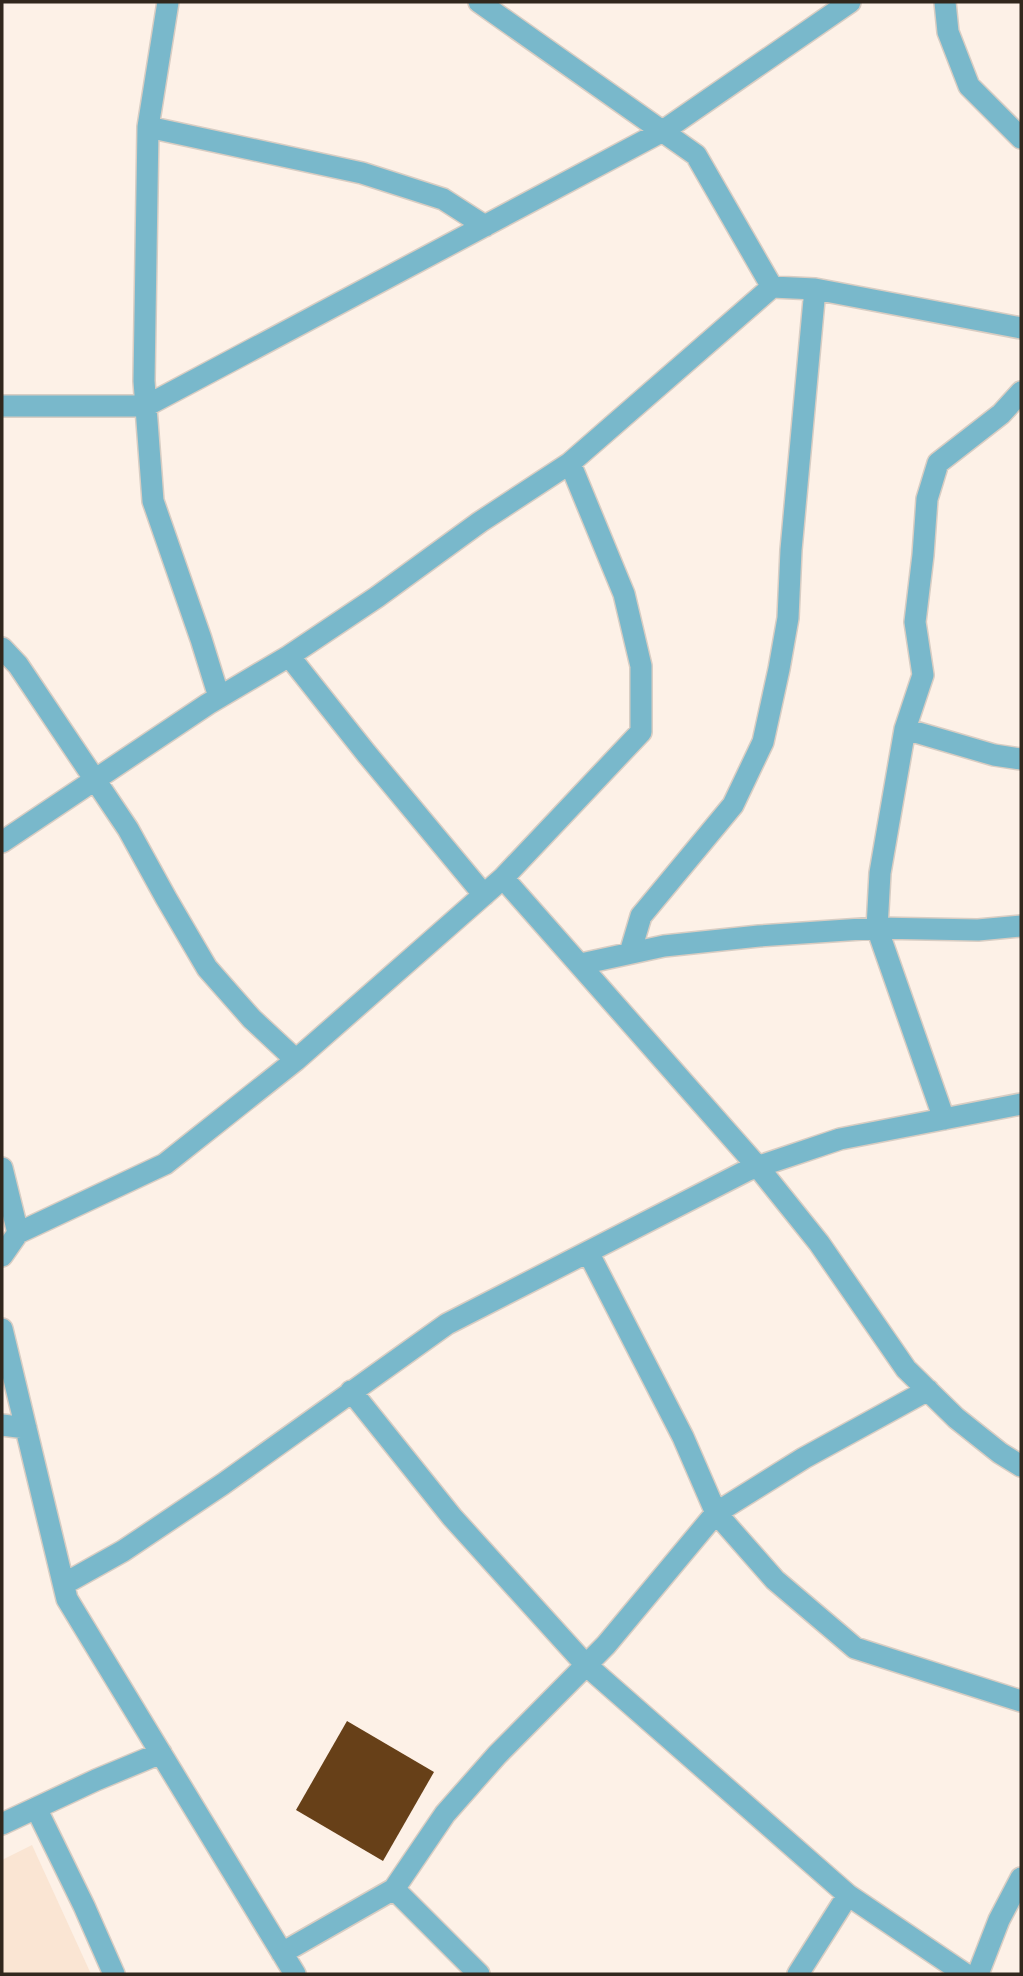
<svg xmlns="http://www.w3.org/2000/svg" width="1023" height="1976" viewBox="0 0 1023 1976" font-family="'Roboto Condensed',sans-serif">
<rect width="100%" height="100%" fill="#fdf1e7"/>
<path fill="#fae5d3" d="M 32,1845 L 91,1974 L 2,1974 L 2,1860 Z"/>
<path fill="#674018" d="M 347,1721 L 434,1772 L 383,1861 L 296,1810 Z"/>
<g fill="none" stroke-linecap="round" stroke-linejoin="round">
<g stroke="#d8cdc3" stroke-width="24">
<path id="street" d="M 168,2 L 148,127 L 144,381 L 153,501 L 201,639 L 219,697
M 479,2 L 696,155 L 772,287
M 945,2 L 948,32 L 969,86 L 1021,138
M 148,127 L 362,173 L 443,199 L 485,226
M 2,406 L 146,406 L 663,131 L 850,2
M 2,648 L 18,665 L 128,829 L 166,898 L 207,968 L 252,1019 L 296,1060
M 289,656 L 366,753 L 484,895
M 905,729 L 994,755 L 1021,759
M 2,842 L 208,704 L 289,656 L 377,597 L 480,522 L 570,463 L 772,287 L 815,289 L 1021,328
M 503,878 L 758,1167 L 819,1243 L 906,1369 L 956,1418 L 1000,1453 L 1021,1466
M 630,953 L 641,916 L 733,805 L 763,742 L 779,669 L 788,618 L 791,550 L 815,289
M 581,964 L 664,946 L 759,936 L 877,928 L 978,930 L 1021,926
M 944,1119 L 877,928 L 880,873 L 905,729 L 923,675 L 915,622 L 923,555 L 927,499 L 938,463 L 1001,414 L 1021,392
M 2,1168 L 18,1233
M 588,1252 L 683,1437 L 716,1513 L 775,1580 L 855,1648 L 1021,1701
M 2,1256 L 18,1233 L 165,1164 L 296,1060 L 503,878 L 641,732 L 641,666 L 624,594 L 570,463
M 2,1329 L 67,1599 L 295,1974
M 351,1391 L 452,1517 L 586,1665 L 848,1895 L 965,1974
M 2,1425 L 26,1428
M 64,1584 L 123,1551 L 223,1484 L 447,1324 L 748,1170 L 840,1139 L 1021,1104
M 36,1808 L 84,1906 L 114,1974
M 2,1824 L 96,1780 L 161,1753
M 394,1889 L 479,1974
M 282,1953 L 394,1889 L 445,1814 L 497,1755 L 606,1645 L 716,1513 L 804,1458 L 928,1390
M 798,1974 L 848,1895
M 978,1974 L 999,1920 L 1021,1878"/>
</g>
<use href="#street" stroke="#79b8cb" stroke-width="21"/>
</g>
<rect width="1023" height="1976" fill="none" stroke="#31271d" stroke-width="7"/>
</svg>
